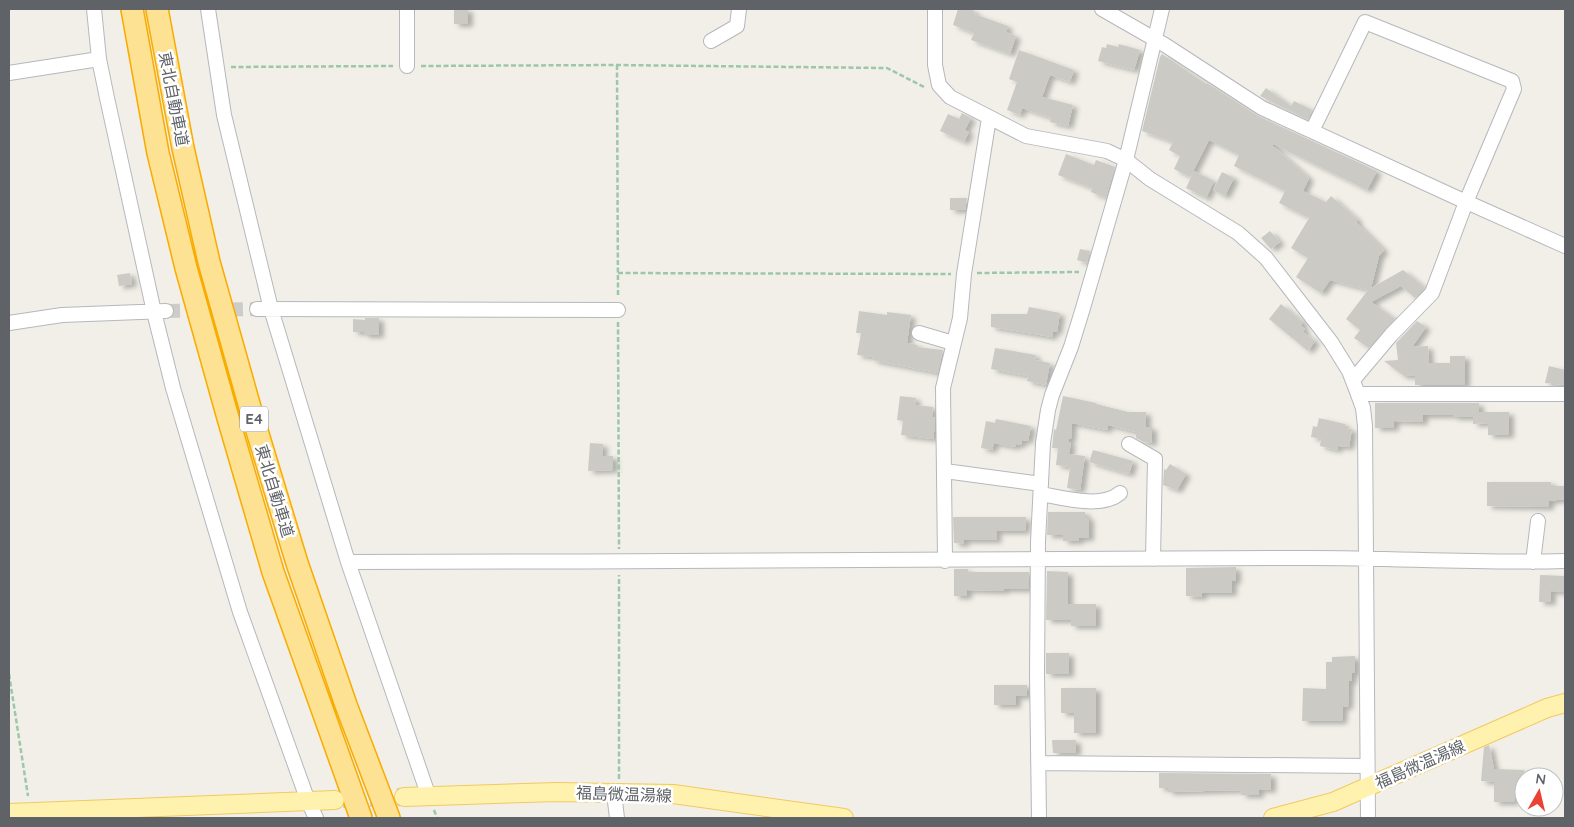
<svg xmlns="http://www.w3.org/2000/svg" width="1574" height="827" viewBox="0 0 1574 827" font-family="Quicksand,'Noto Sans JP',sans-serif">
<defs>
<filter id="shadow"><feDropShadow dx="5" dy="3" stdDeviation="2.5" flood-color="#0004"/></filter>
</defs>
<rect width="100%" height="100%" fill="#f1efe8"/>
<path fill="#cccac5" filter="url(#shadow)" d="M 454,9 L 468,9 L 468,24 L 454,24 Z
M 958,9 L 968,9 L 975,11 L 974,14 L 1008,26 L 1006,32 L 1016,36 L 1010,54 L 971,40 L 974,33 L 953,25 Z
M 1107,44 L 1118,47 L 1119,44 L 1140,50 L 1134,70 L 1098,61 L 1102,47 L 1106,48 Z
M 1019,50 L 1074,70 L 1070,82 L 1050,75 L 1042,97 L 1073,105 L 1068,126 L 1050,122 L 1051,118 L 1022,108 L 1020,115 L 1007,110 L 1017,82 L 1009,79 Z
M 1162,54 L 1206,84 L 1207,83 L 1258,116 L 1377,171 L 1367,190 L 1273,144 L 1272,145 L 1309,178 L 1303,191 L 1326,202 L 1331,196 L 1358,220 L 1356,222 L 1384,250 L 1379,256 L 1371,288 L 1403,270 L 1425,288 L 1415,298 L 1401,286 L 1371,302 L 1395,319 L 1369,348 L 1354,338 L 1360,330 L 1346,319 L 1368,290 L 1330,280 L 1321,293 L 1296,277 L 1308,258 L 1291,248 L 1309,218 L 1279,203 L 1285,191 L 1234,166 L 1239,155 L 1209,140 L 1190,177 L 1174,169 L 1180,156 L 1169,150 L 1173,142 L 1142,131 L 1160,57 Z
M 1266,88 L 1291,106 L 1294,101 L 1312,110 L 1308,120 L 1260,96 Z
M 962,113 L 971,118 L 965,130 L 969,132 L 964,142 L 940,131 L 948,114 L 959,119 Z
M 1066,154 L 1094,165 L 1096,160 L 1115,167 L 1106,198 L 1091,192 L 1092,188 L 1058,175 Z
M 1194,171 L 1214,181 L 1206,198 L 1186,188 Z
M 1222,172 L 1234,178 L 1225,196 L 1213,190 Z
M 950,198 L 967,198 L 965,210 L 950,210 Z
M 1270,231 L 1280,242 L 1271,249 L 1261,238 Z
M 1080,249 L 1090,251 L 1087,263 L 1077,260 Z
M 130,273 L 132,284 L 119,286 L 117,275 Z
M 1281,304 L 1303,322 L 1301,326 L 1305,329 L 1303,332 L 1315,341 L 1308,351 L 1269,319 Z
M 1029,307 L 1060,313 L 1057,332 L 1053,331 L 1052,337 L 991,327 L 991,314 L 1027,314 Z
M 859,311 L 887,315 L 887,312 L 911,315 L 907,343 L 918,345 L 917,347 L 943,350 L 938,373 L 872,360 L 873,357 L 857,355 L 861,333 L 856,333 Z
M 365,318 L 379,318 L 379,335 L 364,335 L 364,332 L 353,332 L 353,319 L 365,320 Z
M 1417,321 L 1426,327 L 1412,347 L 1428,346 L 1429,363 L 1450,363 L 1450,356 L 1465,356 L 1465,385 L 1415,385 L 1415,375 L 1404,376 L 1384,361 L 1398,360 L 1396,343 Z
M 995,348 L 1036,355 L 1035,360 L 1050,363 L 1046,385 L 1027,381 L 1028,376 L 991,369 Z
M 1549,366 L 1565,370 L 1564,385 L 1545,383 Z
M 900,396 L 916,398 L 915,405 L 933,407 L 932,417 L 935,417 L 935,425 L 933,439 L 901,435 L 903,421 L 897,420 Z
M 1063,396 L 1096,403 L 1096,404 L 1128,412 L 1146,412 L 1146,427 L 1152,427 L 1152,443 L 1144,442 L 1136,438 L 1136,432 L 1108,425 L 1107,430 L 1072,423 L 1071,439 L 1069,439 L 1068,442 L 1071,443 L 1069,454 L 1085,456 L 1080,490 L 1067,488 L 1070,467 L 1056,465 L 1058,448 L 1052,448 L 1054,429 L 1056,430 Z
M 1375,403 L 1479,403 L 1479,412 L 1509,412 L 1509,435 L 1488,435 L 1488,423 L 1473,424 L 1473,417 L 1453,417 L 1453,415 L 1423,415 L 1423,422 L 1394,421 L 1394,428 L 1375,428 Z
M 1319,418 L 1345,424 L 1345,428 L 1352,429 L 1349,447 L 1338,446 L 1337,450 L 1320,446 L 1321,439 L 1311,437 L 1313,426 L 1317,427 Z
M 996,419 L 1031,426 L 1028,441 L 1022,440 L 1021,445 L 1016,444 L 1015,447 L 994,443 L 992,450 L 981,448 L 986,421 L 995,423 Z
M 590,443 L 603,444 L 602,456 L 613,456 L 613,470 L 588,471 Z
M 1093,450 L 1133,461 L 1129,474 L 1089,462 Z
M 1170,464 L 1186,474 L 1177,490 L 1163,485 L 1164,469 L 1166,470 Z
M 1487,482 L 1551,482 L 1551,486 L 1565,486 L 1565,499 L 1549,501 L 1549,507 L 1487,506 Z
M 1048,512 L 1085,512 L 1085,517 L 1089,517 L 1089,538 L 1079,538 L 1079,541 L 1063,541 L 1063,535 L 1047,535 Z
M 953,517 L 1026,517 L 1025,531 L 996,531 L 997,540 L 964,540 L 964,544 L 954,543 Z
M 1236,567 L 1236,581 L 1232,581 L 1232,593 L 1202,593 L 1202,597 L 1186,596 L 1186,568 Z
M 954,569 L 968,569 L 968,572 L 1029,572 L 1029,589 L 1004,589 L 1004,591 L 967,590 L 967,596 L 954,596 Z
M 1047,571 L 1068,572 L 1068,604 L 1096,604 L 1096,626 L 1071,626 L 1071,620 L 1046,620 Z
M 1540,575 L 1565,576 L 1565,592 L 1551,591 L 1551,602 L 1539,602 Z
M 1046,653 L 1069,653 L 1069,674 L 1046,674 Z
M 1355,656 L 1355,673 L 1352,673 L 1352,681 L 1349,681 L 1348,707 L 1343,706 L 1342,721 L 1302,721 L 1303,688 L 1326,689 L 1326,662 L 1332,662 L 1332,657 Z
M 994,685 L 1027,685 L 1027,696 L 1016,696 L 1016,705 L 994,705 Z
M 1061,688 L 1096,688 L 1096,733 L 1074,733 L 1074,713 L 1061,713 Z
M 1052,740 L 1076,740 L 1076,753 L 1053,753 Z
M 1489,745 L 1494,769 L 1524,770 L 1524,789 L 1515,789 L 1514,802 L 1494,802 L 1494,782 L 1481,781 L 1484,747 Z
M 1159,773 L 1271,774 L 1271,790 L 1259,789 L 1259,795 L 1241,795 L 1242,790 L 1168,792 L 1168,788 L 1159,788 Z"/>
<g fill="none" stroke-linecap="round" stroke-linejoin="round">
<path stroke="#ccccc8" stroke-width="14" stroke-dasharray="14 7" stroke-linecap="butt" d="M 166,311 L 257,309"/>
<path stroke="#ccccc8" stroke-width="18" stroke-dasharray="18 9" stroke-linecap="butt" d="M 343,799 L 404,797"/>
<g stroke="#b5b8bc" stroke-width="16">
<path id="minor" d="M 94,9 L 99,59 L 107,98 L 154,312 L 173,388 L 240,612 L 308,801 L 316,818
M 208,9 L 224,115 L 271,309 L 348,562 L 429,797
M 935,9 L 935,65 L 939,85 L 950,97 L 1026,136 L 1107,151 L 1126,160 L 1150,179 L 1238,233 L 1266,258 L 1331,342 L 1349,371 L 1356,389 L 1363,408 L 1365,426 L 1368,818
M 1102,9 L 1165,45 L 1262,108 L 1453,196 L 1565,246
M 711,41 L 737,26 L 739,9
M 407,66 L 407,9
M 9,73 L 99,59
M 1312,131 L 1365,22 L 1512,81 L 1514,89 L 1466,202 L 1432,293 L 1391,335 L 1353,380
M 257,309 L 618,310
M 9,323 L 62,315 L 166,311
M 919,333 L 953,343
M 1358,394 L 1565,394
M 1129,444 L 1155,459 L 1153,559
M 945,471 L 1041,484
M 1041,494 C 1063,498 1102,509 1120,493
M 945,561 L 943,388 L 960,318 L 964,274 L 989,118
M 348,562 C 664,561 980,561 1296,558 C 1386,557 1475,564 1565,561
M 1533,562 L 1538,521
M 1038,763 L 1367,766
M 614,793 L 617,818
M 1039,818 L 1037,674 L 1038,542 L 1043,443 L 1048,410 L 1052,395 L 1071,347 L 1083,308 L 1126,160 L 1162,9"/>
</g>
<g stroke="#f2c960" stroke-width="20">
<path id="major" d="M 404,797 L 557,792 L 673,794 L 844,818
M 9,813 L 335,800
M 1273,818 L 1333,802 L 1547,708 L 1565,703"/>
</g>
<g stroke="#f9ab00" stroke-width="24">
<path id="highway" d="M 132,9 L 158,153 L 186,268 L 228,418 L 273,572 L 361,818
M 157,9 L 183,148 L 209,262 L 251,411 L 297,563 L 346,705 L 389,818"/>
</g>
<path stroke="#9cc7a9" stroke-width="2.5" stroke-dasharray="5 2.5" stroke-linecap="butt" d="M 617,65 L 618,297
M 421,66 L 617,65 L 887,68 L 926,88
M 231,67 L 393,66
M 618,273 L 951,274
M 977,273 L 1079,272
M 618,322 L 619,549
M 9,674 L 28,796
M 619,779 L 619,575
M 434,810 L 437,818"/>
<use href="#minor" stroke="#fff" stroke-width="14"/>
<use href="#major" stroke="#fff2af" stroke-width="18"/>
<use href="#highway" stroke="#fde293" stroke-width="21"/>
</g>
<g text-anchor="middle" stroke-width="5" stroke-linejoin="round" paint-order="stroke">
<rect fill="#fff" stroke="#8f9295" stroke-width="1" x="240" y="406.5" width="28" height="25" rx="4"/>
<g font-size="15" font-weight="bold" fill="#5f6368">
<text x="254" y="424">E4</text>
</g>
<g font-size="16" fill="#5f6368" stroke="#fff">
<text transform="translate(174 99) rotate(79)" y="6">東北自動車道</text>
<text transform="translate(275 491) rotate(73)" y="6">東北自動車道</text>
<text transform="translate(1420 764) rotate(-24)" y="6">福島微温湯線</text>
<text transform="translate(624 794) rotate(2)" y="6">福島微温湯線</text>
</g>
</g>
<rect width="1574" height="827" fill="none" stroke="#5f6368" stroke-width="20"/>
<g transform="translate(1539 792) rotate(8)"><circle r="24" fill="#ffffff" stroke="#bfc1c3"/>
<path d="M0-4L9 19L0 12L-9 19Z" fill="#ea4335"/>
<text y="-8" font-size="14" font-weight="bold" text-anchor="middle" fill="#5f6368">N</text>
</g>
</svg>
